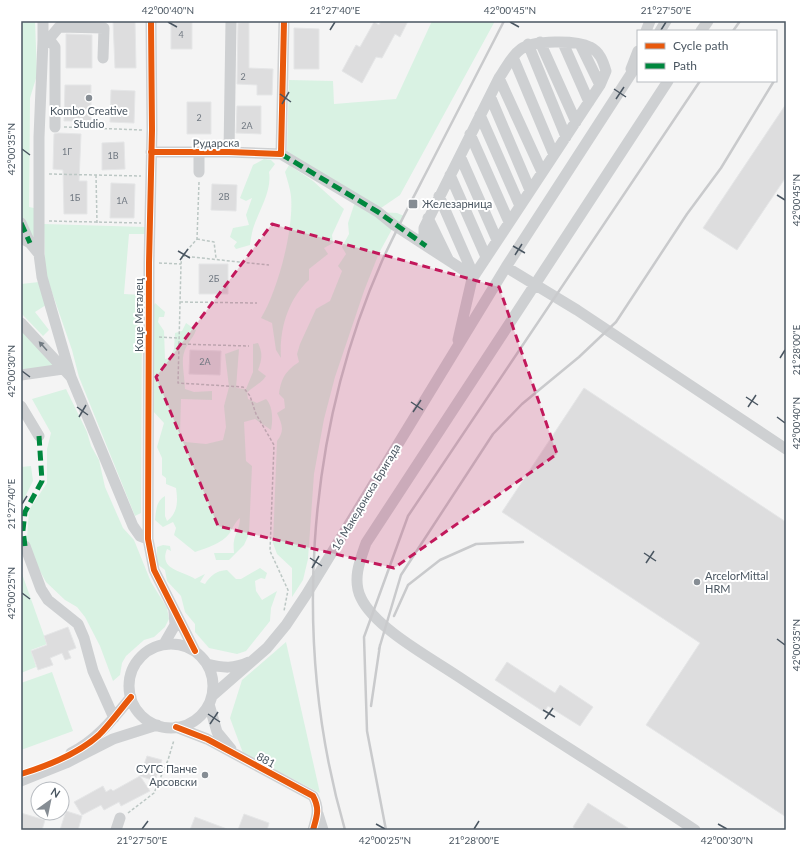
<svg xmlns="http://www.w3.org/2000/svg" width="807" height="851" viewBox="0 0 807 851" font-family="Lato,sans-serif">
<rect width="100%" height="100%" fill="#f4f4f4"/>
<path fill="#d9f2e3" d="M 21,21 L 35,21 L 37,75 L 30,98 L 29,207 L 34,208 L 36,242 L 21,237 Z
M 432,21 L 495,21 L 400,195 L 381,208 L 287,152 L 289,80 L 333,81 L 334,104 L 396,99 Z
M 264,159 L 271,160 L 275,164 L 269,172 C 272,189 261,207 255,223 C 252,230 251,238 250,245 L 236,249 L 234,246 L 237,242 L 230,237 L 233,228 L 249,225 L 246,215 L 252,198 L 246,201 L 240,198 L 253,165 Z
M 289,165 L 313,181 L 344,209 L 332,235 L 333,243 L 324,248 L 328,254 L 309,269 L 309,280 C 288,299 279,330 281,358 L 276,350 L 272,323 L 261,318 C 278,290 294,229 291,196 C 290,188 287,179 285,172 Z
M 356,199 L 378,212 L 397,213 L 404,216 L 400,224 L 396,222 L 379,253 L 364,291 L 335,377 L 324,419 L 314,474 L 308,559 L 303,580 L 292,597 L 292,568 L 277,554 L 273,543 L 277,441 C 285,431 282,424 277,413 L 285,408 L 284,399 L 279,394 C 281,379 285,371 299,362 L 297,354 L 300,344 L 316,309 L 330,301 L 342,271 L 338,266 L 346,254 L 342,247 L 349,234 L 348,223 Z
M 44,224 L 145,227 L 145,234 L 129,234 L 124,294 L 142,295 L 141,513 L 135,516 L 79,377 L 72,350 L 45,272 Z
M 39,282 L 46,305 L 35,312 L 49,330 L 43,336 L 21,313 L 21,284 Z
M 155,303 L 165,312 L 164,317 L 159,317 L 158,322 L 164,331 L 165,359 L 170,358 L 174,349 L 175,333 L 182,331 L 186,323 L 196,330 C 193,339 186,344 184,353 C 181,361 185,379 185,389 L 194,392 L 212,391 L 212,400 L 181,399 L 180,435 L 185,442 L 206,444 L 223,440 L 226,427 L 224,406 L 229,387 L 225,354 L 239,349 L 236,388 L 246,389 L 253,372 L 253,344 L 258,343 C 263,353 262,360 258,370 L 266,376 C 261,384 253,386 247,393 L 248,399 L 257,403 L 266,399 C 273,406 273,420 271,430 L 255,419 L 244,422 L 246,461 L 252,466 L 249,534 L 244,545 L 229,560 L 216,560 L 214,553 L 234,553 C 232,534 239,534 240,518 C 235,522 233,528 229,534 C 221,544 206,548 195,552 L 174,535 L 176,528 L 173,522 L 163,527 L 155,520 C 156,511 156,501 165,496 L 165,516 L 167,521 C 178,513 178,501 176,488 L 166,484 L 166,478 L 162,475 L 162,458 L 157,447 L 164,423 L 153,411 L 152,310 Z
M 21,329 L 57,366 L 21,370 Z
M 66,389 L 87,432 L 91,446 L 99,460 L 105,487 L 123,528 L 134,540 L 151,582 L 167,608 L 169,619 L 165,627 L 154,637 L 144,640 L 126,656 L 122,663 L 120,675 L 113,681 L 100,646 L 85,617 L 77,607 L 65,600 L 46,582 L 29,551 L 27,538 L 29,510 L 47,483 L 47,449 L 51,433 L 32,399 Z
M 31,466 L 33,481 L 21,505 L 21,467 Z
M 163,545 L 170,546 L 171,551 L 167,549 C 158,571 185,571 195,579 L 205,574 L 200,582 L 205,584 C 211,575 216,571 227,570 L 236,579 L 241,579 L 260,568 L 267,573 L 265,579 L 261,578 L 255,581 L 256,591 L 262,600 L 277,591 L 271,608 L 270,621 L 246,651 L 237,654 L 209,648 L 195,632 L 195,624 L 185,612 L 181,596 L 167,581 L 165,570 L 157,564 L 157,547 Z
M 21,571 L 47,644 L 31,650 L 36,667 L 21,673 Z
M 286,642 L 320,793 L 243,753 L 230,718 L 242,680 Z
M 52,672 L 73,731 L 21,750 L 21,683 Z"/>
<path fill="#ddddde" stroke="#e5e6e7" d="M 113,21 L 135,21 L 136,68 L 115,68 Z
M 381,21 L 408,21 L 400,37 L 395,34 L 382,58 L 376,57 L 362,83 L 342,71 L 356,45 L 360,47 L 374,22 L 379,25 Z
M 171,22 L 192,22 L 192,49 L 171,49 Z
M 249,22 L 249,68 L 273,69 L 272,95 L 257,95 L 257,85 L 237,84 L 238,23 Z
M 294,28 L 319,29 L 319,69 L 294,69 Z
M 66,34 L 92,35 L 92,68 L 66,68 Z
M 65,85 L 91,85 L 91,121 L 64,121 Z
M 111,90 L 135,91 L 134,123 L 110,122 Z
M 187,102 L 211,102 L 211,134 L 187,134 Z
M 786,104 L 786,177 L 737,250 L 703,228 Z
M 237,106 L 261,106 L 261,134 L 236,133 Z
M 58,133 L 81,134 L 79,181 L 87,181 L 87,214 L 64,214 L 63,170 L 53,169 L 54,134 Z
M 124,142 L 125,169 L 102,170 L 102,143 Z
M 111,183 L 135,184 L 134,218 L 110,218 Z
M 212,184 L 237,185 L 236,211 L 211,210 Z
M 199,264 L 228,264 L 228,294 L 199,294 Z
M 190,350 L 221,351 L 220,375 L 189,374 Z
M 584,388 L 786,522 L 786,817 L 646,725 L 700,643 L 502,512 Z
M 68,627 L 76,648 L 68,651 L 71,658 L 65,660 L 62,653 L 50,658 L 53,665 L 38,670 L 31,651 L 47,645 L 44,636 Z
M 507,662 L 555,693 L 560,685 L 593,707 L 580,726 L 548,706 L 544,712 L 495,680 Z
M 147,756 L 162,760 L 155,781 L 140,776 Z
M 140,776 L 150,791 L 121,806 L 119,802 L 104,810 L 101,805 L 82,815 L 74,802 L 103,786 L 106,792 L 111,789 L 113,791 Z
M 588,803 L 631,830 L 577,830 L 573,827 Z
M 66,811 L 82,816 L 78,830 L 60,830 Z
M 21,813 L 45,820 L 42,830 L 21,830 Z
M 244,814 L 269,823 L 267,830 L 238,830 Z
M 195,817 L 227,829 L 226,830 L 190,830 Z"/>
<g fill="none" stroke-linecap="round" stroke-linejoin="round">
<path stroke="#bcc7c4" stroke-width="1.5" stroke-dasharray="3 2" stroke-linecap="butt" d="M 64,127 L 142,130
M 49,174 L 141,176
M 96,175 L 97,223
M 199,182 L 197,239 L 182,256 L 181,264 L 178,383 L 243,387 L 250,396 L 256,414 L 274,445 L 270,551 L 288,590 L 284,611
M 49,221 L 141,223
M 197,239 L 214,242 L 216,258
M 182,256 L 269,265
M 159,263 L 181,264
M 180,302 L 257,303
M 159,337 L 178,338
M 178,344 L 249,346
M 128,813 L 154,793 L 168,760 L 174,740"/>
<path stroke="#ced0d2" stroke-width="11" d="M 151,21 L 152,130 L 149,263 L 148,539 L 154,570 L 195,651
M 646,31 L 650,21
M 660,31 L 666,21
M 701,31 L 708,21
M 49,39 L 59,27 L 104,28 L 103,58
M 43,40 L 43,21
M 540,42 L 576,122
M 563,43 L 589,102
M 528,44 L 566,137
M 580,44 L 600,85
M 513,57 L 554,155
M 631,69 L 638,51
M 499,78 L 542,172
M 668,81 L 366,543 C 360,560 352,580 361,598 C 375,628 431,658 459,677 C 537,729 617,778 695,830
M 490,96 L 530,190
M 480,115 L 520,206
M 55,127 L 55,47 L 49,39 L 43,40 L 39,137 L 39,254 L 42,277 L 71,377 L 133,526 L 140,536 L 148,539
M 470,134 L 509,222
M 151,152 L 229,152 L 281,154 L 378,212 L 394,225 L 471,275 L 472,279 L 458,340
M 229,152 L 231,21
M 199,153 L 199,172
M 281,154 L 284,21
M 460,156 L 497,240
M 450,175 L 486,257
M 439,196 L 470,267 L 471,275
M 428,218 L 448,259
M 21,223 L 30,243
M 21,238 L 30,243 L 39,254
M 437,253 L 424,234 L 424,228 L 499,78 C 506,68 511,56 521,49 C 533,40 577,40 590,47 C 600,52 603,61 606,71 L 600,85 L 472,279
M 506,267 L 577,310 L 786,449
M 21,323 L 71,377
M 21,375 L 63,369
M 21,406 L 39,436
M 25,546 L 41,589 L 48,600 L 78,624 L 84,638 L 93,671 L 114,718
M 164,644 L 175,625 L 174,611
M129 686a42 42 0 1 1 84 0a42 42 0 1 1-84 0Z
M 207,664 C 223,668 234,669 249,662
M 212,696 L 267,648 L 286,625 L 306,595 L 506,267 L 638,63
M 209,704 L 217,732 L 231,749
M 176,727 L 207,739 L 313,796 C 320,809 317,816 313,830
M 71,753 C 97,740 113,719 131,697
M 21,781 L 66,763 L 113,739 L 157,725
M 318,814 L 323,830
M 116,830 L 120,818"/>
<path stroke="#c9cacc" stroke-width="2.5" d="M 733,31 L 740,21
M 394,616 L 408,585 L 440,560 L 476,544 L 523,542
M 379,649 L 401,575 L 493,434 L 522,404 L 579,357 L 616,322 L 687,214 L 721,168 L 774,81
M 371,706 L 380,645
M 345,830 C 292,647 305,436 382,261 C 396,230 412,200 428,169 C 453,120 479,70 504,21
M 386,830 L 367,731 L 364,637 L 408,516 L 700,81"/>
<path stroke="#00873e" stroke-width="5" stroke-dasharray="10 5" stroke-linecap="butt" d="M 281,154 L 378,212 L 426,246
M 21,223 L 30,243
M 25,546 L 23,530 L 25,512 L 42,481 L 39,436"/>
<g stroke="#fff" stroke-width="8">
<path id="cycleway" d="M 151,21 L 152,130 L 149,263 L 148,539 L 154,570 L 195,651
M 151,152 L 229,152 L 281,154 L 284,21
M 176,727 L 207,739 L 313,796 C 320,809 317,816 313,830
M 21,774 C 47,766 78,754 99,735 C 111,723 120,710 131,697"/>
</g>
<use href="#cycleway" stroke="#e8590c" stroke-width="6"/>
</g>
<defs><path id="oneway-solid" d="M-6-.8H1V-3.2L6.5 0L1 3.2V.8H-6Z"/></defs>
<use fill="#727b83" href="#oneway-solid" transform="translate(43 346) rotate(-132)"/>
<path fill="#c2185b" fill-opacity="0.2" stroke="#c2185b" stroke-width="3" stroke-dasharray="8 5" stroke-linejoin="round" d="M 272,224 L 499,287 L 557,454 L 394,568 L 218,526 L 156,377 Z"/>
<path fill="none" stroke="#4a5661" stroke-width="1.5" d="M 168,22 L 177,27M 510,22 L 519,27M 330,30 L 335,22M 661,30 L 666,22M 614,89 L 626,97M 280,94 L 291,102M 616,99 L 624,87M 282,104 L 289,92M 22,149 L 30,155M 777,195 L 785,200M 513,246 L 525,253M 178,251 L 190,258M 515,255 L 522,244M 180,260 L 188,249M 780,358 L 785,350M 22,371 L 30,377M 746,397 L 758,405M 411,402 L 423,410M 77,407 L 88,415M 748,407 L 756,395M 413,412 L 421,400M 79,417 L 86,405M 777,417 L 785,423M 22,504 L 27,496M 644,553 L 656,561M 310,558 L 322,566M 646,563 L 654,551M 312,568 L 319,556M 22,593 L 30,599M 777,639 L 785,645M 543,710 L 555,717M 208,714 L 220,722M 545,719 L 553,708M 210,724 L 218,712M 376,824 L 385,829M 718,824 L 727,829M 142,829 L 148,821M 474,829 L 479,821"/>
<g fill="#868d94" stroke="#fff" stroke-width="1.5">
<circle cx="89" cy="98" r="4"/>
<rect x="408" y="199" width="10" height="10" rx="2"/>
<circle cx="697" cy="582" r="4"/>
<circle cx="205" cy="775" r="4"/>
</g>
<g text-anchor="middle" stroke-width="4" stroke-linejoin="round" paint-order="stroke">
<g font-size="9" fill="#707881">
<text x="181" y="38">4</text>
<text x="243" y="80">2</text>
<text x="199" y="121">2</text>
<text x="247" y="129">2А</text>
<text x="67" y="155">1Г</text>
<text x="113" y="159">1В</text>
<text x="224" y="200">2В</text>
<text x="75" y="201">1Б</text>
<text x="122" y="204">1А</text>
<text x="214" y="282">2Б</text>
<text x="205" y="365">2А</text>
</g>
<g font-size="11" fill="#4a5661" stroke="#fff" text-anchor="start">
<text x="89" y="115" text-anchor="middle">Kombo Creative<tspan x="89" dy="13">Studio</tspan></text>
<text x="422" y="208">Железарница</text>
<text x="705" y="580">ArcelorMittal<tspan x="705" dy="13">HRM</tspan></text>
<text x="197" y="773" text-anchor="end">СУГС Панче<tspan x="197" dy="13">Арсовски</tspan></text>
</g>
<g font-size="11" fill="#4a5661" stroke="#fff">
<text transform="translate(216 143) rotate(-1)" y="4">Рударска</text>
<text transform="translate(139 315) rotate(-90)" y="4">Коце Металец</text>
<text transform="translate(366 497) rotate(-59)" y="4">16 Македонска Бригада</text>
<text transform="translate(266 760) rotate(28)" y="4">881</text>
</g>
</g>
<rect width="807" height="851" fill="none" stroke="#ffffff" stroke-width="44"/>
<rect x="637" y="30" width="140" height="52" fill="#ffffff" stroke="#b7bbc0"/>
<rect x="645" y="43" width="20" height="6" fill="#e8590c" stroke="#b7bbc0"/>
<text x="673" y="50" font-size="12" fill="#4a5661">Cycle path</text>
<rect x="645" y="63" width="20" height="6" fill="#00873e" stroke="#b7bbc0"/>
<text x="673" y="70" font-size="12" fill="#4a5661">Path</text>
<g transform="translate(50 801) rotate(33)"><circle r="19" fill="#ffffff" stroke="#b7bbc0"/>
<path d="M0-3L7 15L0 10L-7 15Z" fill="#868d94"/>
<text y="-6" font-size="11" font-weight="bold" text-anchor="middle" fill="#4a5661">N</text>
</g>
<rect x="22" y="22" width="763" height="807" fill="none" stroke="#4a5661" stroke-width="1.5"/>
<g font-size="10" text-anchor="middle" fill="#4a5661">
<text x="168" y="14">42°00'40"N</text>
<text x="335" y="14">21°27'40"E</text>
<text x="510" y="14">42°00'45"N</text>
<text x="666" y="14">21°27'50"E</text>
<text transform="translate(11 149) rotate(-90)" y="4">42°00'35"N</text>
<text transform="translate(796 200) rotate(-90)" y="4">42°00'45"N</text>
<text transform="translate(796 350) rotate(-90)" y="4">21°28'00"E</text>
<text transform="translate(11 371) rotate(-90)" y="4">42°00'30"N</text>
<text transform="translate(796 423) rotate(-90)" y="4">42°00'40"N</text>
<text transform="translate(11 504) rotate(-90)" y="4">21°27'40"E</text>
<text transform="translate(11 593) rotate(-90)" y="4">42°00'25"N</text>
<text transform="translate(796 645) rotate(-90)" y="4">42°00'35"N</text>
<text x="142" y="844">21°27'50"E</text>
<text x="385" y="844">42°00'25"N</text>
<text x="474" y="844">21°28'00"E</text>
<text x="727" y="844">42°00'30"N</text>
</g>
</svg>
